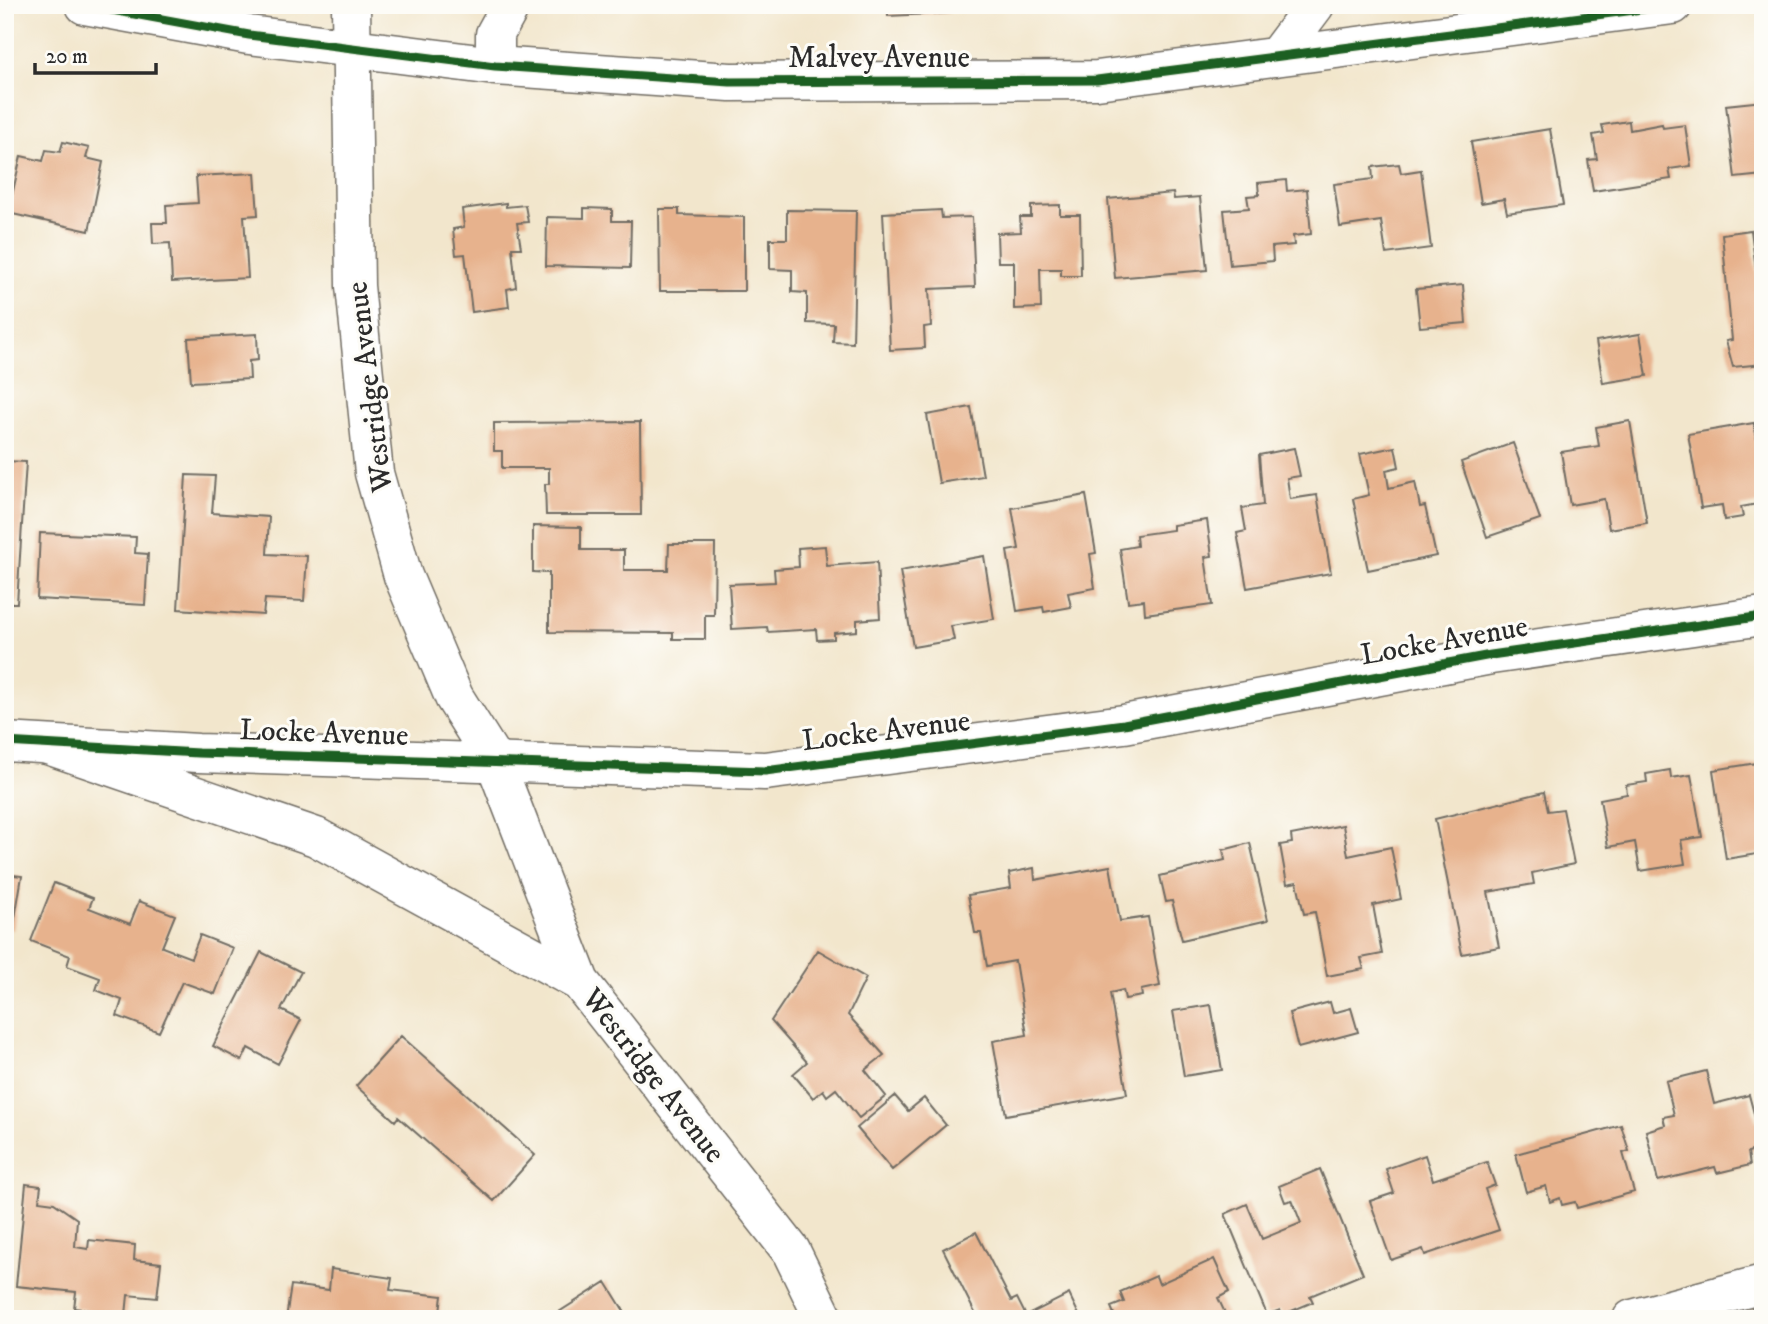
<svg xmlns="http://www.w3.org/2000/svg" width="1768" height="1324" viewBox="0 0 1768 1324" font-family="'IM FELL DW Pica',serif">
<rect width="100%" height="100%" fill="#fdfcf7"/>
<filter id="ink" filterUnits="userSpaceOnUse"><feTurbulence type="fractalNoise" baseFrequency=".0143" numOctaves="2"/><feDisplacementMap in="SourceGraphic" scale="14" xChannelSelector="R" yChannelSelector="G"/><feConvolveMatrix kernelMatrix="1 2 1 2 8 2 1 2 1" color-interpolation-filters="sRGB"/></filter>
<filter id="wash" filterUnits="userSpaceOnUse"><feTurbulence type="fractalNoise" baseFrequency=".00686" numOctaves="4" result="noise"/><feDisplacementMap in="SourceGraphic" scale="28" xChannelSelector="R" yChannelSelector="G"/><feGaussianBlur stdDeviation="1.57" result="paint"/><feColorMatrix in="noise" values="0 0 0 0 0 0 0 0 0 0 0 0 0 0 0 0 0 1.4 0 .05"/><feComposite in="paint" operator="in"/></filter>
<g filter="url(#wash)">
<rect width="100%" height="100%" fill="#f2e6cc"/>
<g id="blocks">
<path fill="#e7b28d" d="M 888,5 L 950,5 L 950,13 L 888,16 Z
M 1763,101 L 1763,175 L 1735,178 L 1726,105 Z
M 1629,121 L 1630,130 L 1662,124 L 1663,128 L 1685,125 L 1691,166 L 1669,169 L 1671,179 L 1593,191 L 1588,160 L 1597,159 L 1593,135 L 1604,133 L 1602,125 Z
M 1550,129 L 1563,205 L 1507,213 L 1504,199 L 1481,203 L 1471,142 Z
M 63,142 L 89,148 L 86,158 L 103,162 L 89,231 L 8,213 L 21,156 L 43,161 L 46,150 L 60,152 Z
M 1399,164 L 1401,173 L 1421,170 L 1431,248 L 1386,254 L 1381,221 L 1340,227 L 1334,184 L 1373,179 L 1372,167 Z
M 255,173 L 258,215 L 244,216 L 248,278 L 172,282 L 170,243 L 153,244 L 152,223 L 167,223 L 166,205 L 198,203 L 196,176 Z
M 1286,180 L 1287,191 L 1307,189 L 1311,234 L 1293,236 L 1294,245 L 1272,247 L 1273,261 L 1230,265 L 1224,210 L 1249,208 L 1247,196 L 1259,195 L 1258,183 Z
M 1173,193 L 1174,199 L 1200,197 L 1207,270 L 1115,278 L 1108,199 Z
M 506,203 L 506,207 L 525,205 L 528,222 L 517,223 L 521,248 L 512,248 L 516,287 L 507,289 L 509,307 L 472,312 L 465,254 L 456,255 L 453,229 L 464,227 L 462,209 Z
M 1060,205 L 1060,215 L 1080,215 L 1081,276 L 1061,276 L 1061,269 L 1040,269 L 1041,308 L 1014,309 L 1014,262 L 998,262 L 997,233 L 1021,232 L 1020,217 L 1031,217 L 1031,206 Z
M 584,208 L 612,209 L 612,221 L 631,221 L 630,268 L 546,266 L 547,217 L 584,218 Z
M 659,209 L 679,209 L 679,215 L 744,217 L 744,291 L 660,291 Z
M 787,210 L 856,211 L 853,343 L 833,342 L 834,324 L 807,323 L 807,293 L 792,292 L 792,270 L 770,269 L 770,239 L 787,239 Z
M 941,210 L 942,218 L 972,217 L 975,287 L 929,289 L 931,326 L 924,327 L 925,348 L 890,350 L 883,213 Z
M 1751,230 L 1763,324 L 1763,364 L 1733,367 L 1726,341 L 1732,340 L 1722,234 Z
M 1463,285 L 1466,323 L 1420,327 L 1416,289 Z
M 257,334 L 258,360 L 249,361 L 250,379 L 191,382 L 188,338 Z
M 1640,334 L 1647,376 L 1603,383 L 1596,341 Z
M 971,407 L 983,476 L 939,483 L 927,415 Z
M 1630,421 L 1647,523 L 1609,529 L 1604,499 L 1570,505 L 1561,452 L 1599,446 L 1596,427 Z
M 640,422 L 641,515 L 546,515 L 545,484 L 549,484 L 549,468 L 502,468 L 502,451 L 494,451 L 494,423 Z
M 1754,423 L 1763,475 L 1763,503 L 1741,507 L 1743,517 L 1724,520 L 1722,505 L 1701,508 L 1688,434 Z
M 1513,443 L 1540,519 L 1487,537 L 1461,462 Z
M 1395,447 L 1399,467 L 1386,470 L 1389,488 L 1415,482 L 1420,507 L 1425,506 L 1436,556 L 1368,570 L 1353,499 L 1369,495 L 1360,454 Z
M 1294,448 L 1300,476 L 1287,478 L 1290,499 L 1317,495 L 1331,573 L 1247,588 L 1237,533 L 1246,531 L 1242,508 L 1263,505 L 1259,455 Z
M 5,461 L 26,462 L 17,603 L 5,603 Z
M 186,475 L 215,476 L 212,513 L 269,517 L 267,554 L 307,556 L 304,601 L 265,599 L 263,615 L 178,609 Z
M 1086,495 L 1096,553 L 1090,554 L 1095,588 L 1068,593 L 1071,607 L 1044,612 L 1043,607 L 1017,611 L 1007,551 L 1019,549 L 1012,508 Z
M 1207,520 L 1212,556 L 1205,557 L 1212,605 L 1145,614 L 1144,600 L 1128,602 L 1120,549 L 1137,546 L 1136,535 L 1173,530 L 1173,525 Z
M 533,526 L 581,527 L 581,550 L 624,550 L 624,570 L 668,570 L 669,544 L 715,544 L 714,615 L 705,615 L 705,639 L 673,639 L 673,633 L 549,632 L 549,573 L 533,572 Z
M 40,533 L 136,537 L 135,553 L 148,554 L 145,605 L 37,599 Z
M 825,546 L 827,566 L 877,562 L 880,618 L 857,620 L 857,631 L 834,633 L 834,639 L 817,640 L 816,629 L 768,632 L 767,627 L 732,629 L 729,584 L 775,582 L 774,569 L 799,567 L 798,548 Z
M 984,556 L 994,619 L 951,626 L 954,640 L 913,647 L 900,571 Z
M 1763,762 L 1763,853 L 1726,859 L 1713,770 Z
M 1670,770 L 1671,778 L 1691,775 L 1702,837 L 1681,840 L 1685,864 L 1640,871 L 1635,842 L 1608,847 L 1600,799 L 1627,794 L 1626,785 L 1647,782 L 1646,774 Z
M 1544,792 L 1548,811 L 1563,809 L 1574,864 L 1532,873 L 1534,884 L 1488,892 L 1499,947 L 1462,954 L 1435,819 Z
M 1343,825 L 1348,856 L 1391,847 L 1401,899 L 1373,905 L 1382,954 L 1361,958 L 1364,969 L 1327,976 L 1315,912 L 1304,914 L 1297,882 L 1287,884 L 1280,845 L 1292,843 L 1291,835 Z
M 1250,843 L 1268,920 L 1182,940 L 1172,901 L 1166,902 L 1160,876 L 1225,860 L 1223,850 Z
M 1110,866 L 1120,921 L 1148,917 L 1160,986 L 1141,990 L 1142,996 L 1125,999 L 1123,990 L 1110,993 L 1127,1094 L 1006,1115 L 993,1041 L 1027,1035 L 1015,961 L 987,966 L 981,933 L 975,933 L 968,895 L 1011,888 L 1009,873 L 1034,868 L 1035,880 Z
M 5,874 L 22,876 L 13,930 L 5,929 Z
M 54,883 L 93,898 L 89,908 L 130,924 L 139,901 L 175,915 L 162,947 L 191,958 L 200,935 L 233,948 L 215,994 L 182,982 L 159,1032 L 117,1016 L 122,1000 L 96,990 L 100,978 L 67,966 L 70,956 L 31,941 Z
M 818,950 L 866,978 L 848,1015 L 884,1055 L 865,1070 L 886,1096 L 859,1118 L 836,1089 L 827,1096 L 823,1090 L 813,1098 L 793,1074 L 807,1062 L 771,1021 Z
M 261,952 L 301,972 L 281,1010 L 301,1020 L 278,1064 L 248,1048 L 242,1061 L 213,1046 Z
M 1330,1002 L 1333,1013 L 1351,1008 L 1358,1032 L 1298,1048 L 1289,1013 Z
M 1211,1005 L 1222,1070 L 1184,1076 L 1173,1011 Z
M 401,1036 L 535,1155 L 494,1201 L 398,1117 L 395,1121 L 356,1086 Z
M 1706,1071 L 1714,1104 L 1749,1095 L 1756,1121 L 1763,1119 L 1763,1148 L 1748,1152 L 1750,1165 L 1717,1173 L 1715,1167 L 1658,1181 L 1646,1131 L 1665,1125 L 1663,1117 L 1674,1115 L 1666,1081 Z
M 895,1096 L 908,1111 L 924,1098 L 946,1125 L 892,1170 L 857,1128 Z
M 1621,1125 L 1629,1151 L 1623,1153 L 1634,1192 L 1577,1208 L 1575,1202 L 1562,1205 L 1560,1198 L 1550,1202 L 1546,1186 L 1526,1192 L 1516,1154 Z
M 1425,1155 L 1433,1180 L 1487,1162 L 1495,1185 L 1485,1189 L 1499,1230 L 1425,1255 L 1423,1249 L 1391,1260 L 1370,1201 L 1394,1193 L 1386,1169 Z
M 1320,1169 L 1363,1274 L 1310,1296 L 1313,1302 L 1282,1315 L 1280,1310 L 1267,1315 L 1225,1214 L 1247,1204 L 1262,1239 L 1301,1223 L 1292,1200 L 1285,1202 L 1279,1186 Z
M 26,1184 L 41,1186 L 39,1201 L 54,1203 L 77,1219 L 75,1247 L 88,1249 L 89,1240 L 135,1245 L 134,1260 L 161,1263 L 157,1298 L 128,1295 L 126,1315 L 74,1308 L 76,1292 L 16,1286 Z
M 976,1232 L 1011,1301 L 1017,1298 L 1026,1316 L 1069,1294 L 1081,1319 L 978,1319 L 943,1249 Z
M 1214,1259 L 1229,1292 L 1218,1298 L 1226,1315 L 1218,1319 L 1116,1319 L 1111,1307 L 1124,1302 L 1120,1292 L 1156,1276 L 1159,1284 Z
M 331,1269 L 392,1278 L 390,1290 L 442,1296 L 439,1319 L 286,1319 L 291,1285 L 329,1290 Z
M 606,1282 L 629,1319 L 548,1319 Z"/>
</g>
</g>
<g filter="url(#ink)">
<use href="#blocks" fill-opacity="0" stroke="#716c63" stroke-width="2"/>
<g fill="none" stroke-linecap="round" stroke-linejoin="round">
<g stroke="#716c63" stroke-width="41">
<path id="street" d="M 85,5 L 249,35 L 495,66 L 730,82 L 1097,80 L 1673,5
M 1276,57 L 1315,5
M 495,66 L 495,34 L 511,5
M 5,742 L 198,753 L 765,771 L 1124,724 L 1491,655 L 1763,616
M 1632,1319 L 1763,1284"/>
</g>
<g stroke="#716c63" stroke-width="41">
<path id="secondary" d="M 351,5 L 355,286 L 374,473 L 403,576 L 454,697 L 495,762 L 580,982 L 791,1251 L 824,1319
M 48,745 L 316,837 L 580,982"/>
</g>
<use href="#street" stroke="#fff" stroke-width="38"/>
<use href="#secondary" stroke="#fff" stroke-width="38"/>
<g stroke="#fdfcf7" stroke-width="13">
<path id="cycleway" d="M 85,5 L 249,35 L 495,66 L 730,82 L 1097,80 L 1673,5
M 5,742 L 198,753 L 765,771 L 1124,724 L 1491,655 L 1763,616"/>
</g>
<use href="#cycleway" stroke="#1b5e20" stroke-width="9"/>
</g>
</g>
<g text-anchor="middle" stroke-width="6" stroke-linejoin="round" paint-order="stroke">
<g font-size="30" fill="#2b2b2b" stroke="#fdfcf7">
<text x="879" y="67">Malvey Avenue</text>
<text transform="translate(369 387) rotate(-97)" y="10">Westridge Avenue</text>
<text transform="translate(1444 640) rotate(-10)" y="10">Locke Avenue</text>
<text transform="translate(886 730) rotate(-7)" y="10">Locke Avenue</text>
<text transform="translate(324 732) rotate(2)" y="10">Locke Avenue</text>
<text transform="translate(654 1075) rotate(52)" y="10">Westridge Avenue</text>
</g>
</g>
<rect width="1768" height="1324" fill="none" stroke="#fdfcf7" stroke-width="28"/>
<path d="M35 63v10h121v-10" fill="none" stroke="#2b2b2b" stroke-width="3.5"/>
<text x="46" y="63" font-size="21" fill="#2b2b2b" stroke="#fdfcf7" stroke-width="5" paint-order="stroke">20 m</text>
</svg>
